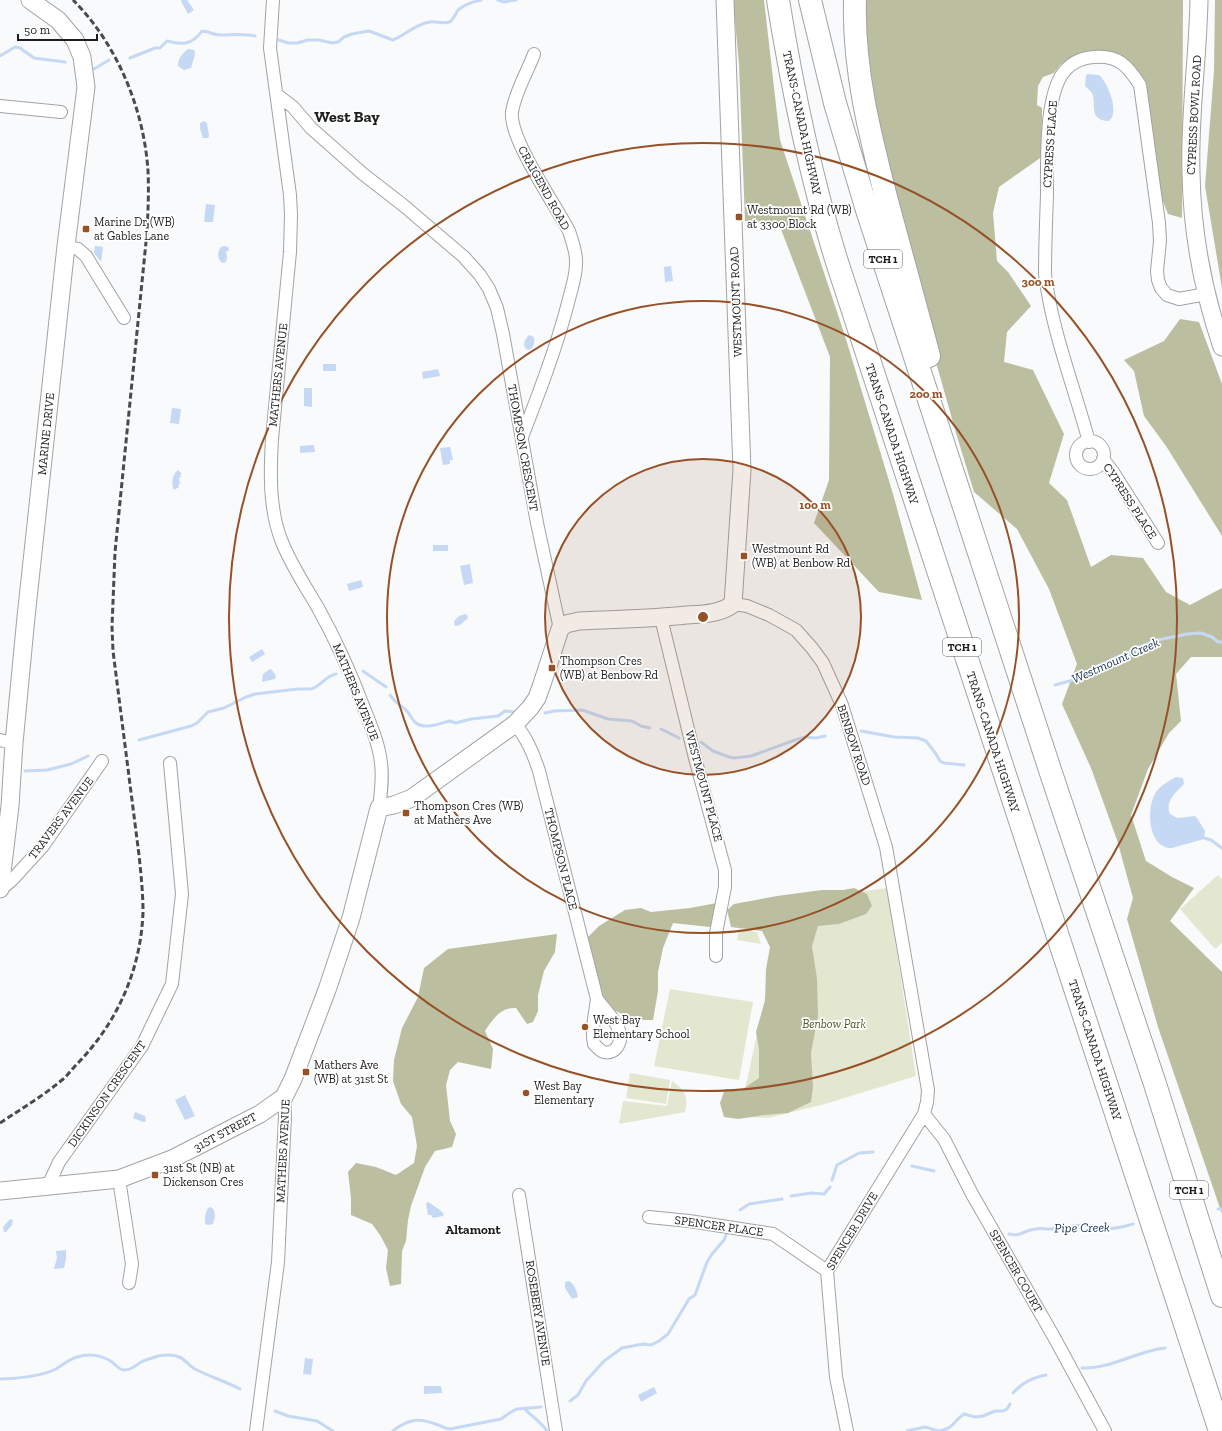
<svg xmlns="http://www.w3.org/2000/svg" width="1222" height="1431" viewBox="0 0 1222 1431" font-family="'Zilla Slab',serif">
<rect width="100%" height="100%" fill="#f8fafb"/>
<path fill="#e4e7d0" d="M 1218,875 L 1222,879 L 1222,943 L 1215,949 L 1180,909 Z
M 887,888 L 916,1076 L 825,1104 L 768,1118 L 739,1117 L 786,901 Z
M 739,929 L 757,932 L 761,944 L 737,940 Z
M 670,989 L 753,1002 L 739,1080 L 654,1066 Z
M 630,1073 L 670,1080 L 666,1104 L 626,1098 Z
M 672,1081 C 684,1088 689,1098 685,1112 L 619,1124 L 623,1101 L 667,1106 Z"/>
<path fill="#bbbfa0" d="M 733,0 L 764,0 L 780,140 L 845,336 L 893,494 L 922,600 L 879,592 L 814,523 L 829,480 L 830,357 L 779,224 L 745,221 L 739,64 Z
M 863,0 L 1183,0 L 1182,218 L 1168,214 L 1162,199 L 1133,70 L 1079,54 L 1070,58 L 1060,65 L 1054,73 L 1043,77 L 1038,86 L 1037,105 L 1042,108 L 1042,124 L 1046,130 L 1043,156 L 999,187 L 993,213 L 997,261 L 1008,272 L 1031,306 L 1007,332 L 1004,362 L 1033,370 L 1064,434 L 1049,483 L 1067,500 L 1091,567 L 1111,555 L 1143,558 L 1166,592 L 1190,605 L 1222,588 L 1222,657 L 1191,657 L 1176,674 L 1181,721 L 1169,733 L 1148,769 L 1131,815 L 1146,861 L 1172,877 L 1194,888 L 1170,921 L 1222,972 L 1222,1214 L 1158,1027 L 1127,919 L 1133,898 L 1117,840 L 1091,768 L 1062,704 L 1077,664 L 1049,589 L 1017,529 L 974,492 L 956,433 L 893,210 L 868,93 Z
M 1215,0 L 1222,0 L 1222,288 L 1205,186 L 1214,71 Z
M 1180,319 L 1199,322 L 1222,384 L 1222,536 L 1166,446 L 1144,416 L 1134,371 L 1124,360 L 1164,341 Z
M 854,888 L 867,894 L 872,906 L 866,914 L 839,924 L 818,926 L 812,946 L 817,979 L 818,1016 L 811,1053 L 813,1087 L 811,1102 L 788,1113 L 764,1115 L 738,1119 L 724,1117 L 720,1103 L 725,1089 L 740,1091 L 759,1078 L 759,1049 L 756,1032 L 765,1001 L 766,969 L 770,947 L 762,931 L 731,927 L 727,910 L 734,904 L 777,896 L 822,890 L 843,890 Z
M 717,903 L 718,914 L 710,927 L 673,923 L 663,948 L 658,972 L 658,991 L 653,1020 L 633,1020 L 610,1008 L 601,992 L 586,939 L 599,926 L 625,910 L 641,908 L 651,912 L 690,908 Z
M 557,934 L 555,952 L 544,971 L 538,995 L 538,1011 L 533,1022 L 527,1024 L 516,1008 C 501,1007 492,1020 485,1031 L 493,1049 L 491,1069 L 458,1062 L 450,1070 L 446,1085 L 450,1121 L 456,1134 L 452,1147 L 435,1151 L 425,1167 L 411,1206 L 408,1220 L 406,1241 L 402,1251 L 401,1284 L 390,1286 L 386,1268 L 388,1250 L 380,1235 L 372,1224 L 351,1215 L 351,1198 L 348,1172 L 356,1163 L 376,1167 L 396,1175 L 414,1163 L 417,1146 L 412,1117 L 401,1104 L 393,1081 L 394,1060 L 402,1028 L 418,997 L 424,968 L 448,949 Z"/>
<path fill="#c5d9f4" d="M 182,0 L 187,0 L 194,10 L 188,14 L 181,1 Z
M 188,49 L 194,50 L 195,54 L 191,68 L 184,70 L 178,66 C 178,58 182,54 188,49 Z
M 1088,74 L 1099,75 C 1108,83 1120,112 1109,121 C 1087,120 1097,103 1092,93 C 1090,90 1087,88 1085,86 L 1086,75 Z
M 204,121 L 207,123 L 209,136 L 208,138 L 203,138 L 200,129 L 200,123 Z
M 206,204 L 215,205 L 213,222 L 204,222 Z
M 95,246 L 103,247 L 101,262 L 94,253 Z
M 224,246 L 228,247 L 229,250 L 226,252 L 227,257 L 226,262 L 222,263 C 217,258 217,252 221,247 Z
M 671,266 L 673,281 L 665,282 L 664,267 Z
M 529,335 L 534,337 C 535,342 534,349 528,350 L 525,348 C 523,343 525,339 529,335 Z
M 323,364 L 336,364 L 336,371 L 323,371 Z
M 438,369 L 440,376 L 423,379 L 422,372 Z
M 304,388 L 312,388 L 312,407 L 304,406 Z
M 172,408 L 181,409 L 179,424 L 170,423 Z
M 314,445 L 315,452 L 300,453 L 300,446 Z
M 450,447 L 453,460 L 450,460 L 450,464 L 443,465 L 440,448 Z
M 178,470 L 182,474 L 180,475 L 181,477 L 179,478 L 180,484 L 178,485 L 179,487 L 174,490 C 171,483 172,475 178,470 Z
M 433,545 L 448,545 L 448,551 L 433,551 Z
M 470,564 L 473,583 L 464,585 L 460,566 Z
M 361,580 L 363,587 L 349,591 L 347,584 Z
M 465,614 L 467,615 L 468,618 L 460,625 L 455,626 L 454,621 L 459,616 Z
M 262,649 L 265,654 L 252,662 L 249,657 Z
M 270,669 L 272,670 L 276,676 L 275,679 L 262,682 L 263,674 Z
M 1176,777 L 1183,778 L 1184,784 C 1175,793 1165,801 1170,814 L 1177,818 L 1195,816 L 1197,818 L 1205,831 L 1204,839 L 1172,848 C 1147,848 1146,807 1156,792 C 1161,785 1169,781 1176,777 Z
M 185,1095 L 195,1116 L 185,1120 L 175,1100 Z
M 135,1112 L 145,1116 L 146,1121 L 143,1122 L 133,1118 Z
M 428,1202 L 440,1210 L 444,1214 L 443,1216 L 433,1218 L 431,1215 L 428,1215 L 426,1204 Z
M 211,1207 L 214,1210 L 215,1217 L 213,1224 L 208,1225 L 205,1224 C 205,1219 205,1213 208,1208 Z
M 10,1219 L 13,1220 L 12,1225 L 6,1232 L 4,1232 L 3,1227 Z
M 66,1250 L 66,1259 L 64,1268 L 54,1269 L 57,1258 L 56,1251 Z
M 568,1281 C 574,1282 577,1292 578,1297 L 572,1299 L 565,1288 L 565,1282 Z
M 305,1358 L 313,1359 L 311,1375 L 303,1374 Z
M 424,1386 L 441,1386 L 442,1393 L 424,1394 Z
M 654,1387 L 657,1393 L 641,1402 L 638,1395 Z"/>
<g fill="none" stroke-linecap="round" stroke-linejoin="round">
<path stroke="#c5d9f4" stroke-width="3" d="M 498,0 L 504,2 L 516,0
M 279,40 L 288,43 L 297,43 L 308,40 L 319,40 L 332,43 L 338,42 L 344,37 L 352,34 L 369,31 L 393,40 C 406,35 415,24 430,22 C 436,21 446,25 451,21 C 454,18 456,13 458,10 C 465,4 472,2 481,0
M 0,56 L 15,47 L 20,48 L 34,58 L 65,62
M 130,58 L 155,48 L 160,48 L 167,41 C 182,45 192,45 202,31 C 208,31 214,35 220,35 C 232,35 244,33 255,36
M 94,69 L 109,60
M 363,671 L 386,687
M 1055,685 L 1077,679 L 1093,668 L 1139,647 L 1158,640 L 1187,634 L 1201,633 L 1212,637 L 1218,642 L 1222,642
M 390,695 C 394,702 401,705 406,710 C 410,714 412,720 416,723 C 425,730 441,723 450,721 L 456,723 L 471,719 L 498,716 L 505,711 L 514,712
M 545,713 L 554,711 L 582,710 L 608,719 L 632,721 L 641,726 L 650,728
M 661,729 L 679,738
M 861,731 L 894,737 L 918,738 L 926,741 L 936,754 L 940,761 L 944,763 L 964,765
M 139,740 L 191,726 L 197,723 L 208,712 L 224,708 L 246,697 L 255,694 L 298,689 L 311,689 C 322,686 325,676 336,674
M 701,742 L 713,751 L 729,757 L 734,758 L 751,756 L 798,739 L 806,737 L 816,738 L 825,736
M 25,771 L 47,770 L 71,764 L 88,756
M 1204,838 L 1211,840 L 1222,848
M 912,1166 L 934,1171
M 832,1180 L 837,1165 L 859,1153 L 873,1152
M 791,1196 L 812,1193 L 824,1194 L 830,1187
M 1218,1209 L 1222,1209
M 740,1210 L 749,1204 L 782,1199
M 1009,1234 C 1021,1237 1025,1230 1035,1229 C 1040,1228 1044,1229 1048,1229 C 1061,1229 1074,1224 1088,1225 C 1092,1225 1095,1228 1099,1228 C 1110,1230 1123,1227 1133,1224
M 1082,1368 C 1111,1369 1137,1351 1165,1348
M 0,1379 C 16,1379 42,1376 56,1369 C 63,1365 69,1359 77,1357 C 89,1353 102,1355 112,1362 C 116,1365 119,1370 124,1370 C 131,1371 137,1364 143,1361 C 148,1359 153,1358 158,1356 C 164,1355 173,1354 179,1357 C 185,1359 189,1366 195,1369 C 210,1377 225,1381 240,1389
M 1013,1393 C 1022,1383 1033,1377 1046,1375
M 570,1401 L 578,1395 L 586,1381 L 604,1361 L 622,1348 L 643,1344 L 651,1345 L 659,1341 L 668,1334 L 689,1299 L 695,1295 L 707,1262 L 712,1254 L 724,1240 L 726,1235
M 525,1409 C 532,1417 541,1422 547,1431
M 275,1411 L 288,1416 L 317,1421 L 333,1431
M 393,1431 C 409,1418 420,1418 438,1425 C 443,1426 445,1429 450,1429 L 501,1419 L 511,1412 L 517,1409 L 541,1407
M 907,1431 L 925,1427 L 938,1431
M 939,1431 C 955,1428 953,1421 964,1414 L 975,1417 L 983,1416 L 995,1411 L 1003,1411 L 1007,1409 L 1010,1404"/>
<g stroke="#a2a3a5" stroke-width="14">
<path id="street" d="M 273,0 L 270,48 L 290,195 L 291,215 L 290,252 L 272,439 C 270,473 269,510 282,542 C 291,565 306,587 318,608 C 336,640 351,674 364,708 C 371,726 379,744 381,763 C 383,778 381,793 379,808
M 276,94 L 293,107 L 311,128 L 363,174 L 403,205 L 464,257 L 480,275 L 489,289 L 497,308 L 503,334 L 537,523 L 560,629
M 0,106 L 61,112
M 66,246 L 78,249 L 86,256 L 124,318
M 522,437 C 539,393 556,349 568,303 C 571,290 576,277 576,264 C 577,253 572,241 569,231 C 555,204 509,139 512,112 C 515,92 527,73 534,54
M1076 455a14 14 0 1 1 28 0a14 14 0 1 1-28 0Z
M 1089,442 C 1074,386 1052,332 1045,274 C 1045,248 1046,222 1047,195 C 1047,163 1045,103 1061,76 C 1069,63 1080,58 1094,57 C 1118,55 1127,65 1140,85 L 1159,223 L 1160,241 L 1157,271 L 1158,280 L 1161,288 L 1167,295 L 1179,299 L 1206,294
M 1103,459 L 1113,472 L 1158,543
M 733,604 L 747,606 L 769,615 L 796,630 L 812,648 L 823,663 L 842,705 L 886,847 L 928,1090 L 927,1102 L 924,1114 L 827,1271 L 836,1377 L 847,1431
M 661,618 L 695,758 L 725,870 L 725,887 L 716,933 L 716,956
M 515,724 C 527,738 533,753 539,771 L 597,999 C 595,1014 591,1030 594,1044 C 597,1047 600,1051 604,1052 C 617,1055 623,1040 619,1030 C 615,1019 604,1009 597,999
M 0,740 L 4,741 L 14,743
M 0,890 L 12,880 L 43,846 L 102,761
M 924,1114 L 944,1139 L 972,1194 L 1054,1337 L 1105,1431
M 119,1179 L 132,1264 L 129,1283
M 48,1186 L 59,1162 L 142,1046 L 172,984 L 182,894 L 170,763
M 519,1195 L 556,1431
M 649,1217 L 689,1221 L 773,1234 L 827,1271
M 256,1431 L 278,1262 L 285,1116 L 284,1097"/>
</g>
<g stroke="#a2a3a5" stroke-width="19">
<path id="secondary" d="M 1199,0 C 1198,58 1189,116 1191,173 C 1192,232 1203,291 1222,347
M 0,889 L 10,806 L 14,743 L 26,617 L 66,246 L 86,87 L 82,57 L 75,40 L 58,20 L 30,0
M 0,1191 L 119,1179 L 172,1159 L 260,1114 L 284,1097 L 293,1079 L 327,990 L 351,918 L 379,808 L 394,805 L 412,798 L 515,724 L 530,708 L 537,698 L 542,684 L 560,629 L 566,624 L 579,621 C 615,619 651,619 686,615 C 703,614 720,614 733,604 L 742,470 L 725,0"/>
</g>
<g stroke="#a2a3a5" stroke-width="24">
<path id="highway" d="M 778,0 C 792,87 810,174 836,259 L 1220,1431
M 810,0 L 835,103 L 867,210 L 1051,773 L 1155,1084 L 1222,1296
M 855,0 C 853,69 870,135 887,201 C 901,253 915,304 929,356"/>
</g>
<use href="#street" stroke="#fff" stroke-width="12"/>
<use href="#secondary" stroke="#fff" stroke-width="17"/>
<use href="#highway" stroke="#fff" stroke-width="22"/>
<path stroke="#494a4b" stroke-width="3" stroke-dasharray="6 3" stroke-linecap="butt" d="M 0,1123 C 21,1109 43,1096 62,1080 C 68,1075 72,1069 77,1064 C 117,1023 141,970 143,912 C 143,893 141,874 139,855 L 113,651 L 112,627 L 115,552 L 147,232 C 148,212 149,191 148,171 C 144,109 117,44 73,0"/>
</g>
<circle cx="703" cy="617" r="158" fill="#965126" fill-opacity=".12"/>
<g fill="none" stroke="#965126" stroke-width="2">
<circle cx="703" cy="617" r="158"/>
<circle cx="703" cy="617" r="316"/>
<circle cx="703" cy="617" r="474"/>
</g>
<g fill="#965126" stroke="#fff" stroke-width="1.5">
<rect x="735" y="213" width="8" height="8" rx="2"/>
<rect x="82" y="225" width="8" height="8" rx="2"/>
<rect x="740" y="552" width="8" height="8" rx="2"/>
<rect x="548" y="664" width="8" height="8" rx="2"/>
<rect x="402" y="809" width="8" height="8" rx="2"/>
<circle cx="585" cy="1027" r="4"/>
<rect x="302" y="1068" width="8" height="8" rx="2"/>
<circle cx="526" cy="1093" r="4"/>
<rect x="151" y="1171" width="8" height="8" rx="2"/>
</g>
<g text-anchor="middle" stroke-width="3.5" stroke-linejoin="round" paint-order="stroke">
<g fill="#fff" stroke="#606162" stroke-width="1">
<rect x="864" y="250" width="38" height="18" rx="3"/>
<rect x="943" y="638" width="38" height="18" rx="3"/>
<rect x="1170" y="1181" width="38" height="18" rx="3"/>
</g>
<g font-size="11" font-weight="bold" fill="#1c1d1e">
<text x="883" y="263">TCH 1</text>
<text x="962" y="651">TCH 1</text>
<text x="1189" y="1194">TCH 1</text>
</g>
<g font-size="12" fill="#1c1d1e" stroke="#fff">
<text transform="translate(1194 115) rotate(-87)" y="4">CYPRESS BOWL ROAD</text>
<text transform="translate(802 123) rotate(78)" y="4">TRANS-CANADA HIGHWAY</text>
<text transform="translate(1050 144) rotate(-86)" y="4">CYPRESS PLACE</text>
<text transform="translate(544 188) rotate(61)" y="4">CRAIGEND ROAD</text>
<text transform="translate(736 302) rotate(-92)" y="4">WESTMOUNT ROAD</text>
<text transform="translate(278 375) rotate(-84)" y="4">MATHERS AVENUE</text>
<text transform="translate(46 434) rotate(-84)" y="4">MARINE DRIVE</text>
<text transform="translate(892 434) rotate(72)" y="4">TRANS-CANADA HIGHWAY</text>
<text transform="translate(523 448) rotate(80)" y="4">THOMPSON CRESCENT</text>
<text transform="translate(1130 501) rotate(57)" y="4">CYPRESS PLACE</text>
<text transform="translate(356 692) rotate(68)" y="4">MATHERS AVENUE</text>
<text transform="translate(993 742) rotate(72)" y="4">TRANS-CANADA HIGHWAY</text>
<text transform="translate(854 745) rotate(72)" y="4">BENBOW ROAD</text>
<text transform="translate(704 786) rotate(75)" y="4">WESTMOUNT PLACE</text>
<text transform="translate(61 818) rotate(-53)" y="4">TRAVERS AVENUE</text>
<text transform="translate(561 859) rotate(76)" y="4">THOMPSON PLACE</text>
<text transform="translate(1095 1050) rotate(72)" y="4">TRANS-CANADA HIGHWAY</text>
<text transform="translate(107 1094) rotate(-55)" y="4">DICKINSON CRESCENT</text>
<text transform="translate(225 1132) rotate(-28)" y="4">31ST STREET</text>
<text transform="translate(283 1151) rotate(-87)" y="4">MATHERS AVENUE</text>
<text transform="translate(719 1226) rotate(8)" y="4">SPENCER PLACE</text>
<text transform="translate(852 1231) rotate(-59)" y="4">SPENCER DRIVE</text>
<text transform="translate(1016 1271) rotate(60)" y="4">SPENCER COURT</text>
<text transform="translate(538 1313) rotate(81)" y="4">ROSEBERY AVENUE</text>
</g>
<g font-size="12" fill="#1c1d1e" stroke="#fff" text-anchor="start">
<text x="747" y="214">Westmount Rd (WB)<tspan x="747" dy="14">at 3300 Block</tspan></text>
<text x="94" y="226">Marine Dr (WB)<tspan x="94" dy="14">at Gables Lane</tspan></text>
<text x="752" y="553">Westmount Rd<tspan x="752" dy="14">(WB) at Benbow Rd</tspan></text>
<text x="560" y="665">Thompson Cres<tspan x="560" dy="14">(WB) at Benbow Rd</tspan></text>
<text x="414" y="810">Thompson Cres (WB)<tspan x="414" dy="14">at Mathers Ave</tspan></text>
<text x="593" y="1024">West Bay<tspan x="593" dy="14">Elementary School</tspan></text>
<text x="314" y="1069">Mathers Ave<tspan x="314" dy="14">(WB) at 31st St</tspan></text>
<text x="534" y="1090">West Bay<tspan x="534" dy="14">Elementary</tspan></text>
<text x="163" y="1172">31st St (NB) at<tspan x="163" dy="14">Dickenson Cres</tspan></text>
</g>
<g font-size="12" font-style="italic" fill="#515523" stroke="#fff">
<text x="834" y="1028">Benbow Park</text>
</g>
<g font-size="13" font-style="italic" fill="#143154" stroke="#fff">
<text transform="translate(1115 660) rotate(-24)" y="5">Westmount Creek</text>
<text transform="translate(1082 1227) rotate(-1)" y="5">Pipe Creek</text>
</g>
<g font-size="13" font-weight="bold" fill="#1c1d1e" stroke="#fff">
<text x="473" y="1234">Altamont</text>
</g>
<g font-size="16" font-weight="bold" fill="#1c1d1e" stroke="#fff">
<text x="347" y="122">West Bay</text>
</g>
</g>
<circle cx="703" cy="617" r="6" fill="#965126" stroke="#fff" stroke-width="2"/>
<g font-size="12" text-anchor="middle" font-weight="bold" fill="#965126" stroke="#fff" stroke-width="3.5" stroke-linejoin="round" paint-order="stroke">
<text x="1038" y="286">300 m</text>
<text x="926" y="398">200 m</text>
<text x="815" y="509">100 m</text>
</g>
<path d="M18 34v6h79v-6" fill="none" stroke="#1c1d1e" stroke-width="2"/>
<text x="24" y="34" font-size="12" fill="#1c1d1e" stroke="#ffffff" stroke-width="3" paint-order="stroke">50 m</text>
</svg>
